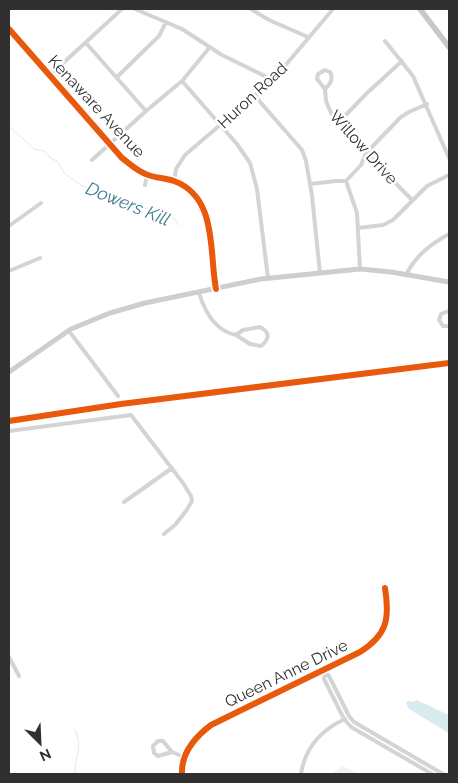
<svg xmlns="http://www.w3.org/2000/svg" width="458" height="783" viewBox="0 0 458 783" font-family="Raleway,sans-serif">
<rect width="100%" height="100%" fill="#fff"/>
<path fill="#f1f3ec" d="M 343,766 L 358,774 L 331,774 Z"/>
<path fill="#daebf0" d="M 417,700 L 449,715 L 449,735 L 447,732 L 409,709 L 406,703 L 408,701 L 412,702 Z"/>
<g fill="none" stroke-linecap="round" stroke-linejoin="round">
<path stroke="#daebf0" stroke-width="1" d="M 9,126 L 34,149 L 44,151 L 52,159 L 57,161 L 65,174 L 82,186 L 89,187 L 98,194 L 105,194 L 114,200 L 130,207 L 143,207 L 172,217 L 179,225
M 75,730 C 84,750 74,755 75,774"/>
<path stroke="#d4d4d4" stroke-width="4" d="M 135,9 L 182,29 L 222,55 L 273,80
M 251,9 L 269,20 L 308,37
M 9,29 L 122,158 C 130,164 138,172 148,175 C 156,178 165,178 174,181 C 218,197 209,253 216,289
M 385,41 L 413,76 L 449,158
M 86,43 L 146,111
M 49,76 L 122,9
M 117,77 L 159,36 L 166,22
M 182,81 L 237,144 L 250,163 L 257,189 L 268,278
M 325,89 L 317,79 L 318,74 L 325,70 L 330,72 C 334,79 330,84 325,89 L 326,101 L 332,115 L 366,153 L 412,200
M 255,96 L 302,150 L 306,161 L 312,196 L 320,273
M 339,122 L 366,94 L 402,61
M 92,160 L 146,111 L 182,81 L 210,47
M 174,181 L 176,169 L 185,155 L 273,80 L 333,9
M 346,181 L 357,213 L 360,269
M 310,184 L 336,181 L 346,181 L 361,165 L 366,153 L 401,117 L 409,112 L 427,104
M 145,185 L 147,175
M 9,226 L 41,203
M 358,228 L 383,225 L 393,220 L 427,186 L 449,175
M 9,271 L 40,258
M 406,275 C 416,255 431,244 449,234
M 199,293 C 205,312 215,331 236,335
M 449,311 L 441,314 L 439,320 L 443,326 L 449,326
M 260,327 C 270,332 270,339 261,346 L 250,344 L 236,335 L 243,330 Z
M 69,331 L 118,396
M 9,431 L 131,415 L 183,483 L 191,496 L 192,501 L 186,511 L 175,525 L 164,534
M 124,502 L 172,468
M 9,657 L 19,676
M 323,670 L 329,676 L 349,716 L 354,722 L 443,774
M 325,673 L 324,679 L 344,719 L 351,727 L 432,774
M 172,752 L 163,741 L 158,741 L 153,746 L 154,753 L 158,756 L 172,752 L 184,757
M 182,774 C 181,753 195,737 211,725 L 360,652 C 387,635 390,619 385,588
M 301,774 C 305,748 321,730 345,719"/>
<path stroke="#cecece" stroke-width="5" d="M 9,372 L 71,329 L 110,313 L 145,303 L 261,279 L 360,269 L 391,272 L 449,282"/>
<path stroke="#c8c8c8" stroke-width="5.5" d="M 420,9 L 449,47"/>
<g stroke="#fff" stroke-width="9">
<path id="cycleway" d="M 9,29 L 122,158 C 130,164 138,172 148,175 C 156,178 165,178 174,181 C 218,197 209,253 216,289
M 9,421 L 121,404 L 449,363
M 182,774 C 181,753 195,737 211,725 L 360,652 C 387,635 390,619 385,588"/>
</g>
<use href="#cycleway" stroke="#e8590c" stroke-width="6"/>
</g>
<g text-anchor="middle" stroke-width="5" stroke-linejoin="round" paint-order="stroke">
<g font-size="16" fill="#303030" stroke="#fff">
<text transform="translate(252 95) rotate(-43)" y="6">Huron Road</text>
<text transform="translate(97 106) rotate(47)" y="6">Kenaware Avenue</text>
<text transform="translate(364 147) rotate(48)" y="6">Willow Drive</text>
<text transform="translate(286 673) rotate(-26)" y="6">Queen Anne Drive</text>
</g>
<g font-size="18" font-style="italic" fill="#427e8f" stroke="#fff">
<text transform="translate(128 204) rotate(22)" y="6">Dowers Kill</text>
</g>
</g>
<rect width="458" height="783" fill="none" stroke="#303030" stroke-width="20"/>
<g transform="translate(40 743) rotate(156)" stroke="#ffffff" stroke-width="4" paint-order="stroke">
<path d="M0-4L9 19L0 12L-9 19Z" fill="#303030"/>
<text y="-8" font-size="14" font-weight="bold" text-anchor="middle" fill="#303030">N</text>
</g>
</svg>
